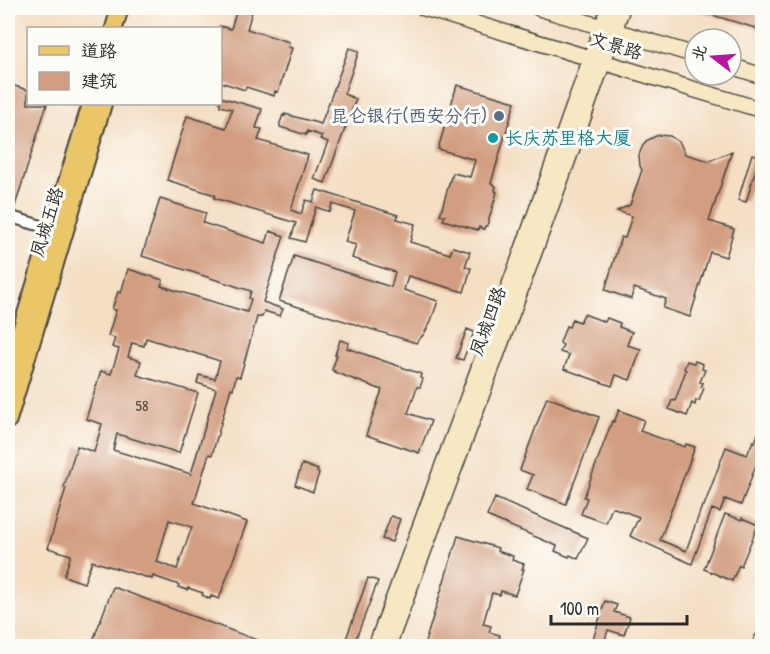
<svg xmlns="http://www.w3.org/2000/svg" width="770" height="654" viewBox="0 0 770 654" font-family="'Patrick Hand','LXGW WenKai TC',sans-serif">
<rect width="100%" height="100%" fill="#fdfcf7"/>
<filter id="ink" filterUnits="userSpaceOnUse"><feTurbulence type="fractalNoise" baseFrequency=".0167" numOctaves="2"/><feDisplacementMap in="SourceGraphic" scale="12" xChannelSelector="R" yChannelSelector="G"/><feConvolveMatrix kernelMatrix="1 2 1 2 8 2 1 2 1" color-interpolation-filters="sRGB"/></filter>
<filter id="wash" filterUnits="userSpaceOnUse"><feTurbulence type="fractalNoise" baseFrequency=".008" numOctaves="4" result="noise"/><feDisplacementMap in="SourceGraphic" scale="24" xChannelSelector="R" yChannelSelector="G"/><feGaussianBlur stdDeviation="1.35" result="paint"/><feColorMatrix in="noise" values="0 0 0 0 0 0 0 0 0 0 0 0 0 0 0 0 0 1.4 0 .05"/><feComposite in="paint" operator="in"/></filter>
<g filter="url(#wash)">
<rect width="100%" height="100%" fill="#f4dec4"/>
<g id="blocks">
<path fill="#d29d80" fill-rule="evenodd" d="M 237,8 L 253,8 L 247,29 L 289,42 L 288,47 L 292,48 L 278,92 L 275,91 L 274,96 L 246,87 L 245,90 L 220,82 L 220,26 L 231,29 Z
M 692,8 L 762,8 L 762,30 L 692,9 Z
M 349,48 L 359,51 L 344,94 L 356,99 L 325,183 L 314,179 L 328,142 L 320,139 L 322,136 L 307,131 L 306,135 L 280,127 L 280,123 L 283,115 L 285,116 L 285,114 L 321,124 Z
M 8,84 L 28,90 L 28,104 L 47,104 L 14,209 L 8,207 Z
M 457,85 L 515,102 L 491,183 L 496,186 L 495,191 L 497,192 L 487,226 L 485,226 L 484,229 L 479,227 L 478,230 L 443,220 L 445,216 L 440,215 L 451,177 L 452,177 L 453,173 L 470,177 L 475,160 L 438,149 Z
M 220,97 L 262,109 L 256,128 L 262,129 L 258,140 L 308,155 L 291,210 L 301,214 L 306,200 L 313,202 L 317,190 L 398,215 L 397,219 L 415,224 L 410,242 L 450,254 L 453,247 L 470,252 L 465,267 L 471,268 L 464,292 L 408,276 L 404,290 L 438,301 L 431,321 L 424,334 L 416,343 L 279,301 L 294,256 L 391,287 L 395,272 L 352,258 L 356,245 L 345,242 L 355,211 L 332,204 L 330,212 L 316,207 L 305,242 L 291,238 L 296,223 L 214,198 L 215,195 L 167,180 L 187,116 L 226,128 L 232,109 L 220,106 Z
M 658,135 L 670,136 L 680,143 L 685,154 L 709,161 L 732,151 L 709,221 L 734,229 L 726,257 L 710,252 L 690,317 L 663,308 L 666,299 L 634,288 L 631,299 L 605,290 L 621,237 L 625,238 L 632,216 L 617,211 L 630,205 L 642,170 L 640,166 L 639,155 L 643,145 L 646,141 Z
M 752,154 L 760,156 L 746,202 L 738,200 Z
M 160,199 L 206,213 L 203,223 L 266,243 L 270,231 L 284,236 L 263,302 L 283,309 L 280,316 L 264,311 L 262,317 L 257,317 L 240,377 L 236,376 L 233,389 L 231,388 L 212,455 L 209,454 L 194,503 L 247,522 L 219,599 L 211,596 L 210,599 L 202,595 L 203,593 L 188,588 L 187,590 L 178,587 L 179,585 L 153,576 L 152,579 L 92,561 L 84,583 L 64,576 L 71,555 L 48,548 L 66,488 L 64,487 L 77,446 L 94,452 L 102,424 L 86,419 L 101,371 L 111,374 L 119,349 L 112,347 L 115,338 L 108,336 L 116,310 L 112,309 L 118,292 L 121,293 L 128,269 L 163,280 L 161,286 L 247,312 L 251,299 L 249,298 L 251,291 L 142,256 ZM 146,338 L 220,361 L 215,379 L 199,375 L 197,383 L 216,389 L 191,474 L 113,450 L 117,434 L 179,453 L 198,393 L 137,375 L 141,361 L 128,357 L 132,343 L 144,346 ZM 169,520 L 192,527 L 177,569 L 157,562 Z
M 584,314 L 605,322 L 607,318 L 620,323 L 619,327 L 632,332 L 627,345 L 641,349 L 630,380 L 616,375 L 612,386 L 564,369 L 569,355 L 560,352 L 563,345 L 560,343 L 566,326 L 569,327 L 572,319 L 580,322 Z
M 467,329 L 474,332 L 463,360 L 456,358 Z
M 340,340 L 349,343 L 347,348 L 421,374 L 420,378 L 423,379 L 420,387 L 417,387 L 408,413 L 431,421 L 419,453 L 366,435 L 382,390 L 334,372 L 335,371 L 332,370 L 337,355 L 335,355 Z
M 687,361 L 694,363 L 695,361 L 703,364 L 702,369 L 705,370 L 700,382 L 703,383 L 701,387 L 704,388 L 699,401 L 696,400 L 695,405 L 692,403 L 687,416 L 669,409 L 672,400 L 675,401 L 686,370 L 684,369 Z
M 547,397 L 599,417 L 566,504 L 527,489 L 533,475 L 520,470 Z
M 619,410 L 644,420 L 640,431 L 685,447 L 686,444 L 695,447 L 660,540 L 686,551 L 702,506 L 704,506 L 726,447 L 747,455 L 753,441 L 755,442 L 762,423 L 762,449 L 741,505 L 725,499 L 720,512 L 712,509 L 692,564 L 630,536 L 639,517 L 612,507 L 606,523 L 581,514 L 587,498 L 584,497 L 612,421 L 614,422 Z
M 302,464 L 318,470 L 317,472 L 319,473 L 313,492 L 295,485 Z
M 495,498 L 588,538 L 578,559 L 570,555 L 569,557 L 555,551 L 557,546 L 487,516 Z
M 725,514 L 742,520 L 742,518 L 758,525 L 741,566 L 739,565 L 732,581 L 704,569 Z
M 391,516 L 400,519 L 392,542 L 382,539 Z
M 458,536 L 498,548 L 497,551 L 513,556 L 512,560 L 524,564 L 522,569 L 524,569 L 515,595 L 501,591 L 500,595 L 492,593 L 483,624 L 491,626 L 489,632 L 500,635 L 499,639 L 502,640 L 500,646 L 424,646 Z
M 368,578 L 378,581 L 353,646 L 345,646 L 348,640 L 346,639 Z
M 113,587 L 273,646 L 91,646 Z
M 605,601 L 617,605 L 614,612 L 630,617 L 624,635 L 608,630 L 603,646 L 591,646 Z"/>
</g>
</g>
<g filter="url(#ink)">
<use href="#blocks" fill-opacity="0" stroke="#494642" stroke-width="1.5"/>
<g fill="none" stroke-linecap="round" stroke-linejoin="round">
<g stroke="#494642" stroke-width="14">
<path id="street" d="M 8,216 L 58,231"/>
</g>
<g stroke="#494642" stroke-width="18">
<path id="secondary" d="M 424,8 L 762,110
M 539,8 L 695,55
M 731,66 L 762,76
M 376,646 L 520,257 L 609,8
M 388,646 C 467,434 547,222 622,8
M 760,646 L 762,640"/>
</g>
<g stroke="#494642" stroke-width="20">
<path id="primary" d="M 114,28 L 120,8
M 8,372 L 91,104
M 8,420 L 103,104"/>
</g>
<use href="#street" stroke="#fff" stroke-width="10"/>
<use href="#secondary" stroke="#f7e8c3" stroke-width="15"/>
<use href="#primary" stroke="#ebc669" stroke-width="16"/>
</g>
</g>
<circle fill="#5c6f8a" stroke="#fdfcf7" stroke-width="2" cx="499" cy="116" r="6"/>
<circle fill="#0f9aa8" stroke="#fdfcf7" stroke-width="2" cx="493" cy="138" r="6"/>
<g text-anchor="middle" stroke-width="6" stroke-linejoin="round" paint-order="stroke">
<g font-size="15" fill="#554840">
<text x="142" y="411">58</text>
</g>
<g font-size="18" fill="#2b2b2b" stroke="#fdfcf7">
<text transform="translate(616 46) rotate(17)" y="6">文景路</text>
<text transform="translate(47 222) rotate(-73)" y="6">凤城五路</text>
<text transform="translate(488 321) rotate(-70)" y="6">凤城四路</text>
</g>
<g font-size="18" fill="#4e5e75" stroke="#fdfcf7" text-anchor="end">
<text x="487" y="122">昆仑银行(西安分行)</text>
</g>
<g font-size="18" fill="#0d838f" stroke="#fdfcf7" text-anchor="start">
<text x="505" y="144">长庆苏里格大厦</text>
</g>
</g>
<rect width="770" height="654" fill="none" stroke="#fdfcf7" stroke-width="30"/>
<rect x="27" y="27" width="195" height="78" fill="#fdfcf7" stroke="#a9a8a5" stroke-width="1.5"/>
<rect x="39" y="46" width="30" height="9" fill="#ebc669" stroke="#a9a8a5" stroke-width="1.5"/>
<text x="81" y="57" font-size="18" fill="#2b2b2b">道路</text>
<rect x="39" y="72" width="30" height="18" fill="#d29d80" stroke="#a9a8a5" stroke-width="1.5"/>
<text x="81" y="87" font-size="18" fill="#2b2b2b">建筑</text>
<g transform="translate(713 57) rotate(287)"><circle r="28" fill="#fdfcf7" stroke="#a9a8a5" stroke-width="1.5"/>
<path d="M0-4.5L10 22L0 15L-10 22Z" fill="#b5179e"/>
<text y="-9" font-size="16" font-weight="bold" text-anchor="middle" fill="#2b2b2b">北</text>
</g>
<path d="M551 615v9h136v-9" fill="none" stroke="#2b2b2b" stroke-width="3"/>
<text x="560" y="615" font-size="18" fill="#2b2b2b" stroke="#fdfcf7" stroke-width="4.5" paint-order="stroke">100 m</text>
</svg>
